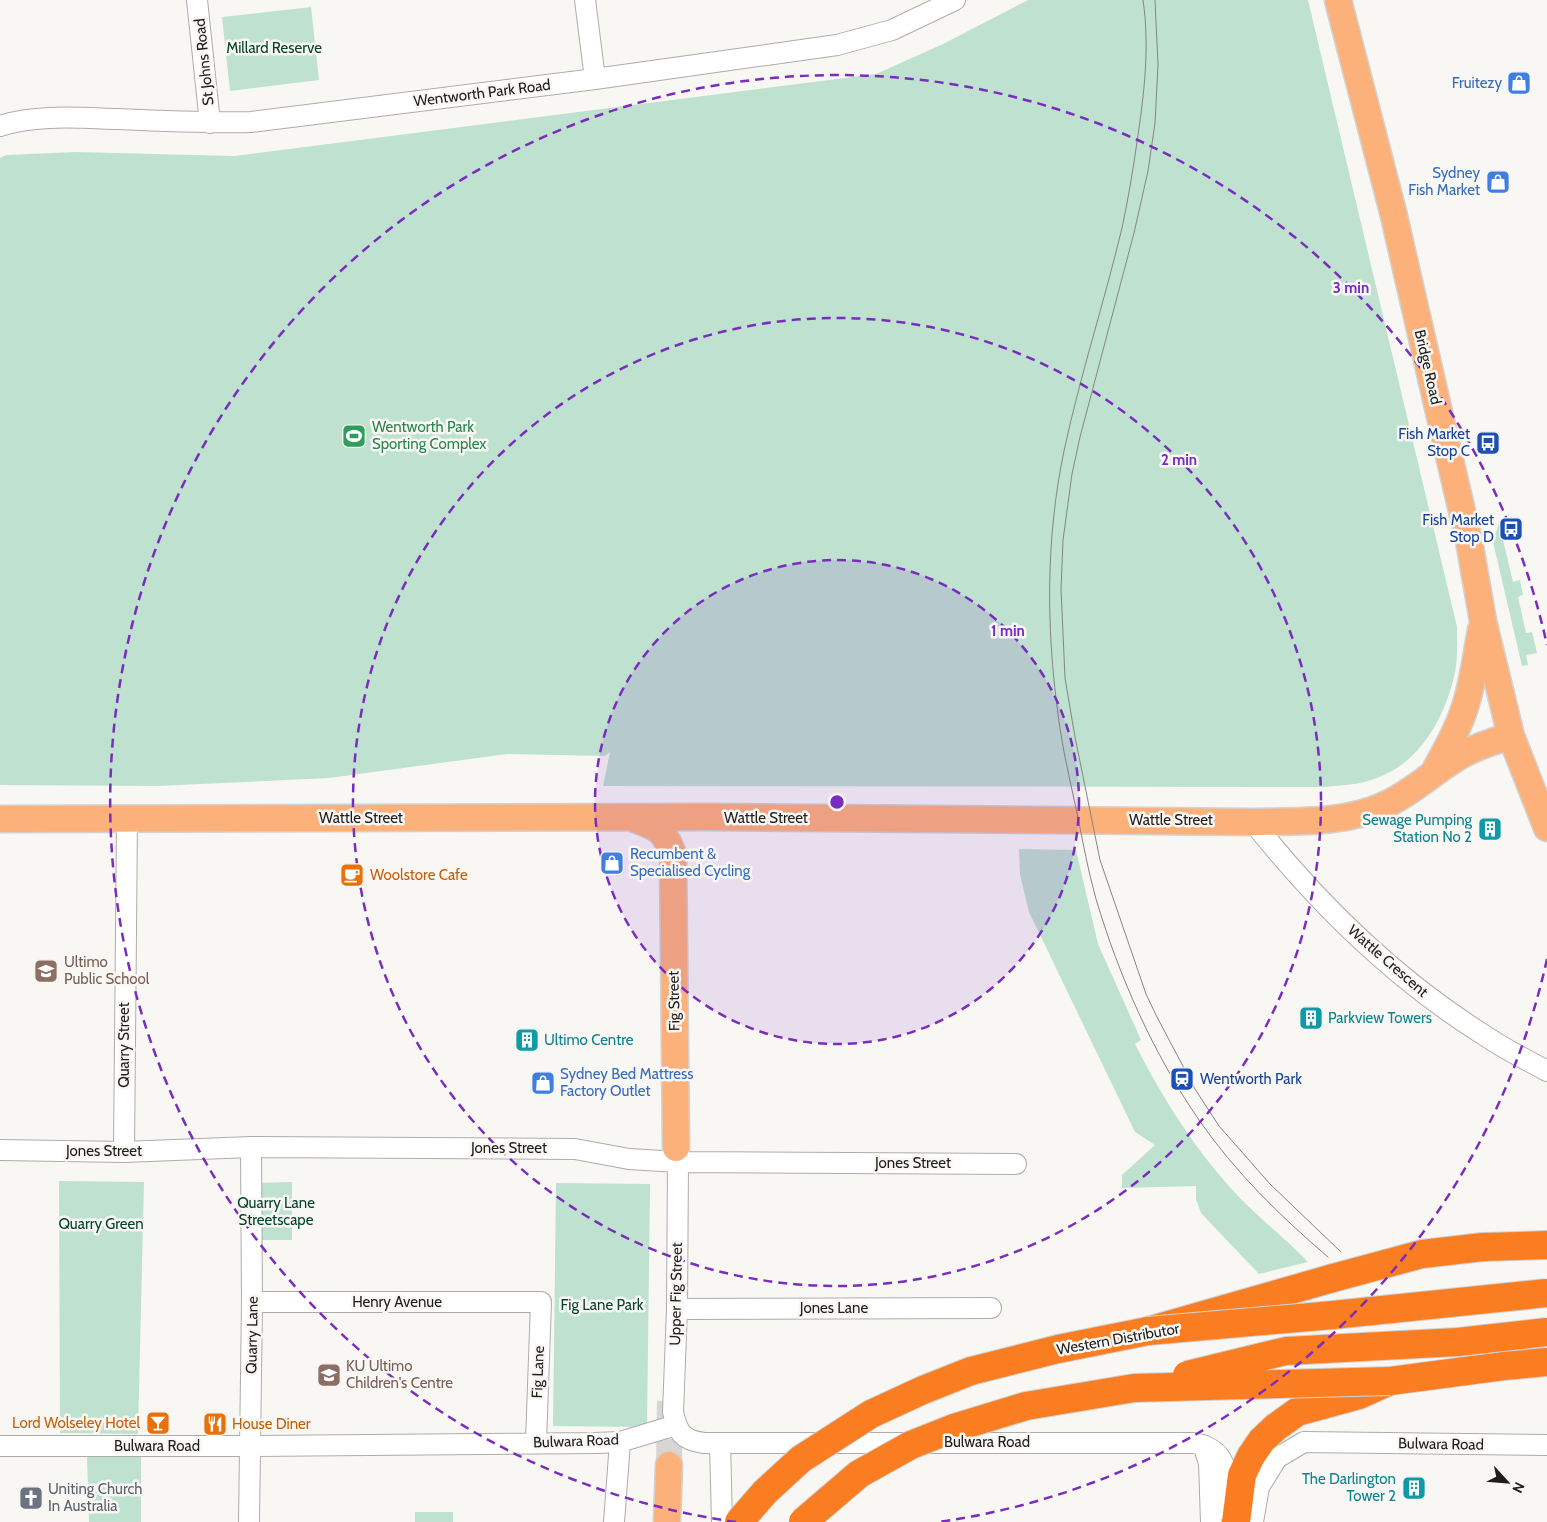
<svg xmlns="http://www.w3.org/2000/svg" width="1547" height="1522" viewBox="0 0 1547 1522" font-family="Cabin,sans-serif">
<rect width="100%" height="100%" fill="#f9f7f4"/>
<path fill="#bfe1d0" d="M 1028,0 L 1308,0 L 1457,627 C 1457,644 1458,661 1454,677 C 1443,721 1419,764 1374,779 C 1359,785 1341,785 1325,787 L 603,786 L 610,752 L 605,756 L 507,754 L 329,778 L 157,786 L 0,785 L 0,158 L 6,155 L 76,152 L 235,156 L 876,74 L 943,44 Z
M 311,7 L 319,80 L 230,91 L 222,17 Z
M 1499,523 L 1513,582 L 1520,580 L 1523,595 L 1518,597 L 1526,633 L 1532,632 L 1537,653 L 1526,655 L 1528,665 L 1522,666 L 1493,542 Z
M 1019,849 L 1076,850 L 1098,944 L 1141,1040 L 1135,1044 C 1163,1099 1196,1151 1238,1196 C 1260,1219 1286,1239 1308,1262 L 1259,1274 L 1201,1213 L 1196,1199 L 1196,1186 L 1122,1188 L 1122,1175 L 1155,1145 L 1135,1132 L 1029,912 L 1020,875 Z
M 59,1181 L 144,1182 L 138,1434 L 60,1433 Z
M 292,1182 L 292,1240 L 259,1240 L 259,1183 Z
M 556,1183 L 650,1184 L 647,1427 L 553,1426 Z
M 87,1457 L 141,1457 L 141,1522 L 89,1522 Z
M 415,1512 L 453,1512 L 453,1522 L 415,1522 Z"/>
<g fill="none" stroke-linecap="round" stroke-linejoin="round">
<path stroke="#d8d6d4" stroke-width="26" stroke-dasharray="26 13" stroke-linecap="butt" d="M 669,1465 L 670,1401"/>
<g stroke="#aeaca9" stroke-width="22">
<path id="minor" d="M 197,0 L 210,123
M 585,0 L 595,79
M 0,126 C 35,114 81,118 118,119 C 162,121 207,123 251,122 L 595,79 L 837,45 L 892,30 L 955,0
M 1253,822 C 1319,905 1397,981 1487,1037 C 1506,1050 1527,1060 1547,1071
M 0,1150 L 124,1152 L 251,1147 L 575,1149 L 629,1159 L 678,1162 L 1016,1164
M 124,1152 L 127,819
M 678,1162 L 677,1309 L 673,1412 C 678,1433 682,1440 704,1443 L 1193,1443 C 1232,1449 1227,1480 1227,1511
M 252,1302 L 541,1302 L 536,1442
M 677,1309 L 991,1308
M 720,1443 L 722,1522
M 1203,1445 L 1209,1463 L 1211,1522
M 0,1446 L 250,1446 L 595,1443 L 620,1442 L 676,1425
M 249,1522 L 252,1302 L 251,1147
M 614,1522 L 620,1442
M 1253,1522 L 1259,1487 L 1277,1458 L 1304,1442 L 1547,1445"/>
</g>
<g stroke="#d2d2d2" stroke-width="29">
<path id="major" d="M 1338,0 L 1393,212 L 1450,460 L 1469,541 L 1483,621 L 1502,699 L 1511,736 L 1547,828
M 1434,772 C 1445,752 1457,732 1464,710 C 1473,684 1476,657 1481,630
M 0,819 L 710,817 L 1253,822 C 1297,821 1344,824 1385,805 C 1412,793 1433,772 1458,757 C 1475,747 1493,741 1511,736
M 635,819 C 659,828 664,830 673,854 L 676,1148
M 667,1522 L 669,1465"/>
</g>
<g stroke="#d2d2d2" stroke-width="30">
<path id="highway" d="M 1483,1247 L 1547,1245
M 1058,1349 L 1148,1331 L 1333,1278
M 1236,1522 L 1242,1475 L 1251,1456 L 1262,1440 L 1276,1427 L 1297,1412 L 1359,1395 L 1390,1381 L 1504,1366"/>
</g>
<use href="#minor" stroke="#fff" stroke-width="20"/>
<use href="#major" stroke="#fdb17a" stroke-width="26"/>
<use href="#highway" stroke="#fb7d22" stroke-width="28"/>
<path stroke="#868583" stroke-width="1" d="M 1143,0 C 1150,47 1144,95 1137,142 C 1133,170 1128,200 1122,228 C 1104,303 1080,376 1064,451 C 1046,537 1046,626 1058,714 C 1062,747 1070,780 1077,813 C 1083,842 1088,871 1096,899 C 1119,976 1153,1053 1199,1120 C 1235,1172 1280,1216 1328,1257
M 1155,0 L 1158,65 L 1155,123 L 1148,171 L 1134,233 L 1080,437 L 1072,474 L 1063,540 L 1061,589 L 1065,678 L 1075,737 L 1100,860 L 1146,994 L 1157,1017 L 1195,1089 L 1219,1126 L 1270,1184 L 1341,1252"/>
<g stroke="#d2d2d2" stroke-width="30" stroke-linecap="butt">
<path id="highway-bridge" d="M 1333,1278 L 1422,1254 L 1483,1247
M 1148,1331 L 1333,1315 L 1547,1293
M 1504,1366 L 1547,1362
M 1187,1375 L 1286,1351 L 1458,1342 L 1547,1332
M 739,1522 L 765,1492 L 801,1459 L 871,1414 L 923,1390 L 971,1371 L 1058,1349
M 803,1522 L 859,1474 L 911,1445 L 954,1428 L 1026,1406 L 1134,1388 L 1390,1381"/>
</g>
<use href="#highway-bridge" stroke="#fb7d22" stroke-width="28"/>
</g>
<circle cx="837" cy="802" r="242" fill="#7b2cbf" fill-opacity=".12"/>
<g fill="none" stroke="#7b2cbf" stroke-width="2.5" stroke-dasharray="9 6">
<circle cx="837" cy="802" r="242"/>
<circle cx="837" cy="802" r="484"/>
<path d="M1547 959A727 727 0 0 1 938 1522M736 1522A727 727 0 1 1 1547 645"/>
</g>
<defs>
<g id="shop-square" transform="scale(1.25)"><rect x="-9" y="-9" width="18" height="18" rx="4" fill="#3f7fe0" stroke="#f9f7f4"/><path d="M-5-2.5h2.3a2.7 3.5 0 0 1 5.4 0H5L5.5 6h-11ZM-1.5-2.5h3a1.5 2.3 0 0 0-3 0Z" fill="#fff"/></g>
<g id="stadium-square" transform="scale(1.25)"><rect x="-9" y="-9" width="18" height="18" rx="4" fill="#2e9e5b" stroke="#f9f7f4"/><path d="M0-5a6.5 5 0 1 0 0 10a6.5 5 0 1 0 0-10ZM-3.5-1.8h7v3.6h-7Z" fill="#fff"/></g>
<g id="bus-square" transform="scale(1.25)"><rect x="-9" y="-9" width="18" height="18" rx="4" fill="#1a4fb4" stroke="#f9f7f4"/><path d="M-5-6H5V4H4V6H2V4H-2V6H-4V4H-5ZM-3.5-4V0h7V-4ZM-3.5 1.2v1.5H-2V1.2ZM2 1.2v1.5H3.5V1.2Z" fill="#fff"/></g>
<g id="building-square" transform="scale(1.25)"><rect x="-9" y="-9" width="18" height="18" rx="4" fill="#0f9aa8" stroke="#f9f7f4"/><path d="M-4-6H4V6H1V3H-1V6H-4ZM-2.5-4.3h1.7v1.8h-1.7ZM.8-4.3h1.7v1.8H.8ZM-2.5-1h1.7V.8h-1.7ZM.8-1h1.7V.8H.8Z" fill="#fff"/></g>
<g id="cafe-square" transform="scale(1.25)"><rect x="-9" y="-9" width="18" height="18" rx="4" fill="#e8710a" stroke="#f9f7f4"/><path d="M-5.5-4.5H6V0H3Q3 3.5 0 3.5H-2.5Q-5.5 3.5-5.5 0ZM3-3.2v2h1.7v-2ZM-6 4.5H4V6H-6Z" fill="#fff"/></g>
<g id="school-square" transform="scale(1.25)"><rect x="-9" y="-9" width="18" height="18" rx="4" fill="#8d6e63" stroke="#f9f7f4"/><path d="M0-5L7-2L0 1L-7-2ZM-4 1L0 2.5L4 1V4Q0 6-4 4Z" fill="#fff"/></g>
<g id="station-square" transform="scale(1.25)"><rect x="-9" y="-9" width="18" height="18" rx="4" fill="#1a4fb4" stroke="#f9f7f4"/><path d="M-3-6H3Q5-6 5-4V2Q5 4 3 4L4.5 6H3L1.5 4h-3L-3 6H-4.5L-3 4Q-5 4-5 2V-4Q-5-6-3-6ZM-3.5-4v3h7v-3ZM-3.5 1v1.5H-2V1ZM2 1v1.5H3.5V1Z" fill="#fff"/></g>
<g id="bar-square" transform="scale(1.25)"><rect x="-9" y="-9" width="18" height="18" rx="4" fill="#e8710a" stroke="#f9f7f4"/><path d="M-6-5H6L.8 .8V4.5H3.5V6h-7V4.5H-.8V.8Z" fill="#fff"/></g>
<g id="restaurant-square" transform="scale(1.25)"><rect x="-9" y="-9" width="18" height="18" rx="4" fill="#e8710a" stroke="#f9f7f4"/><path d="M-5-6h1v4h1v-4h1v4h1v-4h1v5L-1.5 .5V6h-2V.5L-5-1ZM5-6V6H3V1.5H1.5Q1.5-4 5-6Z" fill="#fff"/></g>
<g id="church-square" transform="scale(1.25)"><rect x="-9" y="-9" width="18" height="18" rx="4" fill="#6b7280" stroke="#f9f7f4"/><path d="M-1.2-6h2.4v3.5h3.3v2.4h-3.3V6h-2.4V-.1h-3.3v-2.4h3.3Z" fill="#fff"/></g>
</defs>
<g fill-rule="evenodd">
<use href="#shop-square" x="1519" y="83"/>
<use href="#shop-square" x="1498" y="182"/>
<use href="#stadium-square" x="354" y="436"/>
<use href="#bus-square" x="1488" y="443"/>
<use href="#bus-square" x="1511" y="529"/>
<use href="#building-square" x="1490" y="829"/>
<use href="#shop-square" x="612" y="863"/>
<use href="#cafe-square" x="352" y="875"/>
<use href="#school-square" x="46" y="971"/>
<use href="#building-square" x="1311" y="1018"/>
<use href="#building-square" x="527" y="1040"/>
<use href="#station-square" x="1182" y="1079"/>
<use href="#shop-square" x="543" y="1083"/>
<use href="#school-square" x="329" y="1375"/>
<use href="#bar-square" x="158" y="1423"/>
<use href="#restaurant-square" x="215" y="1424"/>
<use href="#building-square" x="1414" y="1488"/>
<use href="#church-square" x="31" y="1498"/>
</g>
<g text-anchor="middle" stroke-width="5" stroke-linejoin="round" paint-order="stroke">
<g font-size="15" fill="#06432e" stroke="#f9f7f4">
<text x="274" y="53">Millard Reserve</text>
<text x="276" y="1208">Quarry Lane<tspan x="276" dy="17">Streetscape</tspan></text>
<text x="101" y="1229">Quarry Green</text>
<text x="602" y="1310">Fig Lane Park</text>
</g>
<g font-size="15" fill="#1e1d1c" stroke="#f9f7f4">
<text transform="translate(204 62) rotate(-96)" y="5">St Johns Road</text>
<text transform="translate(482 93) rotate(-7)" y="5">Wentworth Park Road</text>
<text transform="translate(1428 367) rotate(77)" y="5">Bridge Road</text>
<text x="361" y="823">Wattle Street</text>
<text x="766" y="823">Wattle Street</text>
<text x="1171" y="825">Wattle Street</text>
<text transform="translate(1388 961) rotate(41)" y="5">Wattle Crescent</text>
<text transform="translate(674 1001) rotate(-91)" y="5">Fig Street</text>
<text transform="translate(124 1045) rotate(-90)" y="5">Quarry Street</text>
<text x="509" y="1153">Jones Street</text>
<text x="104" y="1156">Jones Street</text>
<text x="913" y="1168">Jones Street</text>
<text transform="translate(676 1294) rotate(-89)" y="5">Upper Fig Street</text>
<text x="397" y="1307">Henry Avenue</text>
<text x="834" y="1313">Jones Lane</text>
<text transform="translate(252 1335) rotate(-89)" y="5">Quarry Lane</text>
<text transform="translate(1118 1339) rotate(-10)" y="5">Western Distributor</text>
<text transform="translate(538 1372) rotate(-88)" y="5">Fig Lane</text>
<text transform="translate(576 1441) rotate(-2)" y="5">Bulwara Road</text>
<text x="987" y="1447">Bulwara Road</text>
<text transform="translate(1441 1444) rotate(1)" y="5">Bulwara Road</text>
<text x="157" y="1451">Bulwara Road</text>
</g>
<g font-size="15" fill="#366cbe" stroke="#f9f7f4" text-anchor="end">
<text x="1502" y="88">Fruitezy</text>
<text x="1480" y="178">Sydney<tspan x="1480" dy="17">Fish Market</tspan></text>
<text x="630" y="859" text-anchor="start">Recumbent &amp;<tspan x="630" dy="17">Specialised Cycling</tspan></text>
<text x="560" y="1079" text-anchor="start">Sydney Bed Mattress<tspan x="560" dy="17">Factory Outlet</tspan></text>
</g>
<g font-size="15" fill="#27864d" stroke="#f9f7f4" text-anchor="start">
<text x="372" y="432">Wentworth Park<tspan x="372" dy="17">Sporting Complex</tspan></text>
</g>
<g font-size="15" fill="#164399" stroke="#f9f7f4" text-anchor="end">
<text x="1470" y="439">Fish Market<tspan x="1470" dy="17">Stop C</tspan></text>
<text x="1494" y="525">Fish Market<tspan x="1494" dy="17">Stop D</tspan></text>
<text x="1200" y="1084" text-anchor="start">Wentworth Park</text>
</g>
<g font-size="15" fill="#0d838f" stroke="#f9f7f4" text-anchor="end">
<text x="1472" y="825">Sewage Pumping<tspan x="1472" dy="17">Station No 2</tspan></text>
<text x="1328" y="1023" text-anchor="start">Parkview Towers</text>
<text x="544" y="1045" text-anchor="start">Ultimo Centre</text>
<text x="1396" y="1484">The Darlington<tspan x="1396" dy="17">Tower 2</tspan></text>
</g>
<g font-size="15" fill="#c56008" stroke="#f9f7f4" text-anchor="start">
<text x="370" y="880">Woolstore Cafe</text>
<text x="140" y="1428" text-anchor="end">Lord Wolseley Hotel</text>
<text x="232" y="1429">House Diner</text>
</g>
<g font-size="15" fill="#785e54" stroke="#f9f7f4" text-anchor="start">
<text x="64" y="967">Ultimo<tspan x="64" dy="17">Public School</tspan></text>
<text x="346" y="1371">KU Ultimo<tspan x="346" dy="17">Children's Centre</tspan></text>
</g>
<g font-size="15" fill="#5b616d" stroke="#f9f7f4" text-anchor="start">
<text x="48" y="1494">Uniting Church<tspan x="48" dy="17">In Australia</tspan></text>
</g>
</g>
<circle cx="837" cy="802" r="8" fill="#7b2cbf" stroke="#f9f7f4" stroke-width="2.5"/>
<g font-size="15" text-anchor="middle" font-weight="bold" fill="#7b2cbf" stroke="#f9f7f4" stroke-width="5" stroke-linejoin="round" paint-order="stroke">
<text x="1351" y="293">3 min</text>
<text x="1179" y="465">2 min</text>
<text x="1008" y="636">1 min</text>
</g>
<g transform="translate(1507 1482) rotate(116)" stroke="#f9f7f4" stroke-width="4" paint-order="stroke">
<path d="M0-4L9 19L0 12L-9 19Z" fill="#1e1d1c"/>
<text y="-8" font-size="14" font-weight="bold" text-anchor="middle" fill="#1e1d1c">N</text>
</g>
</svg>
